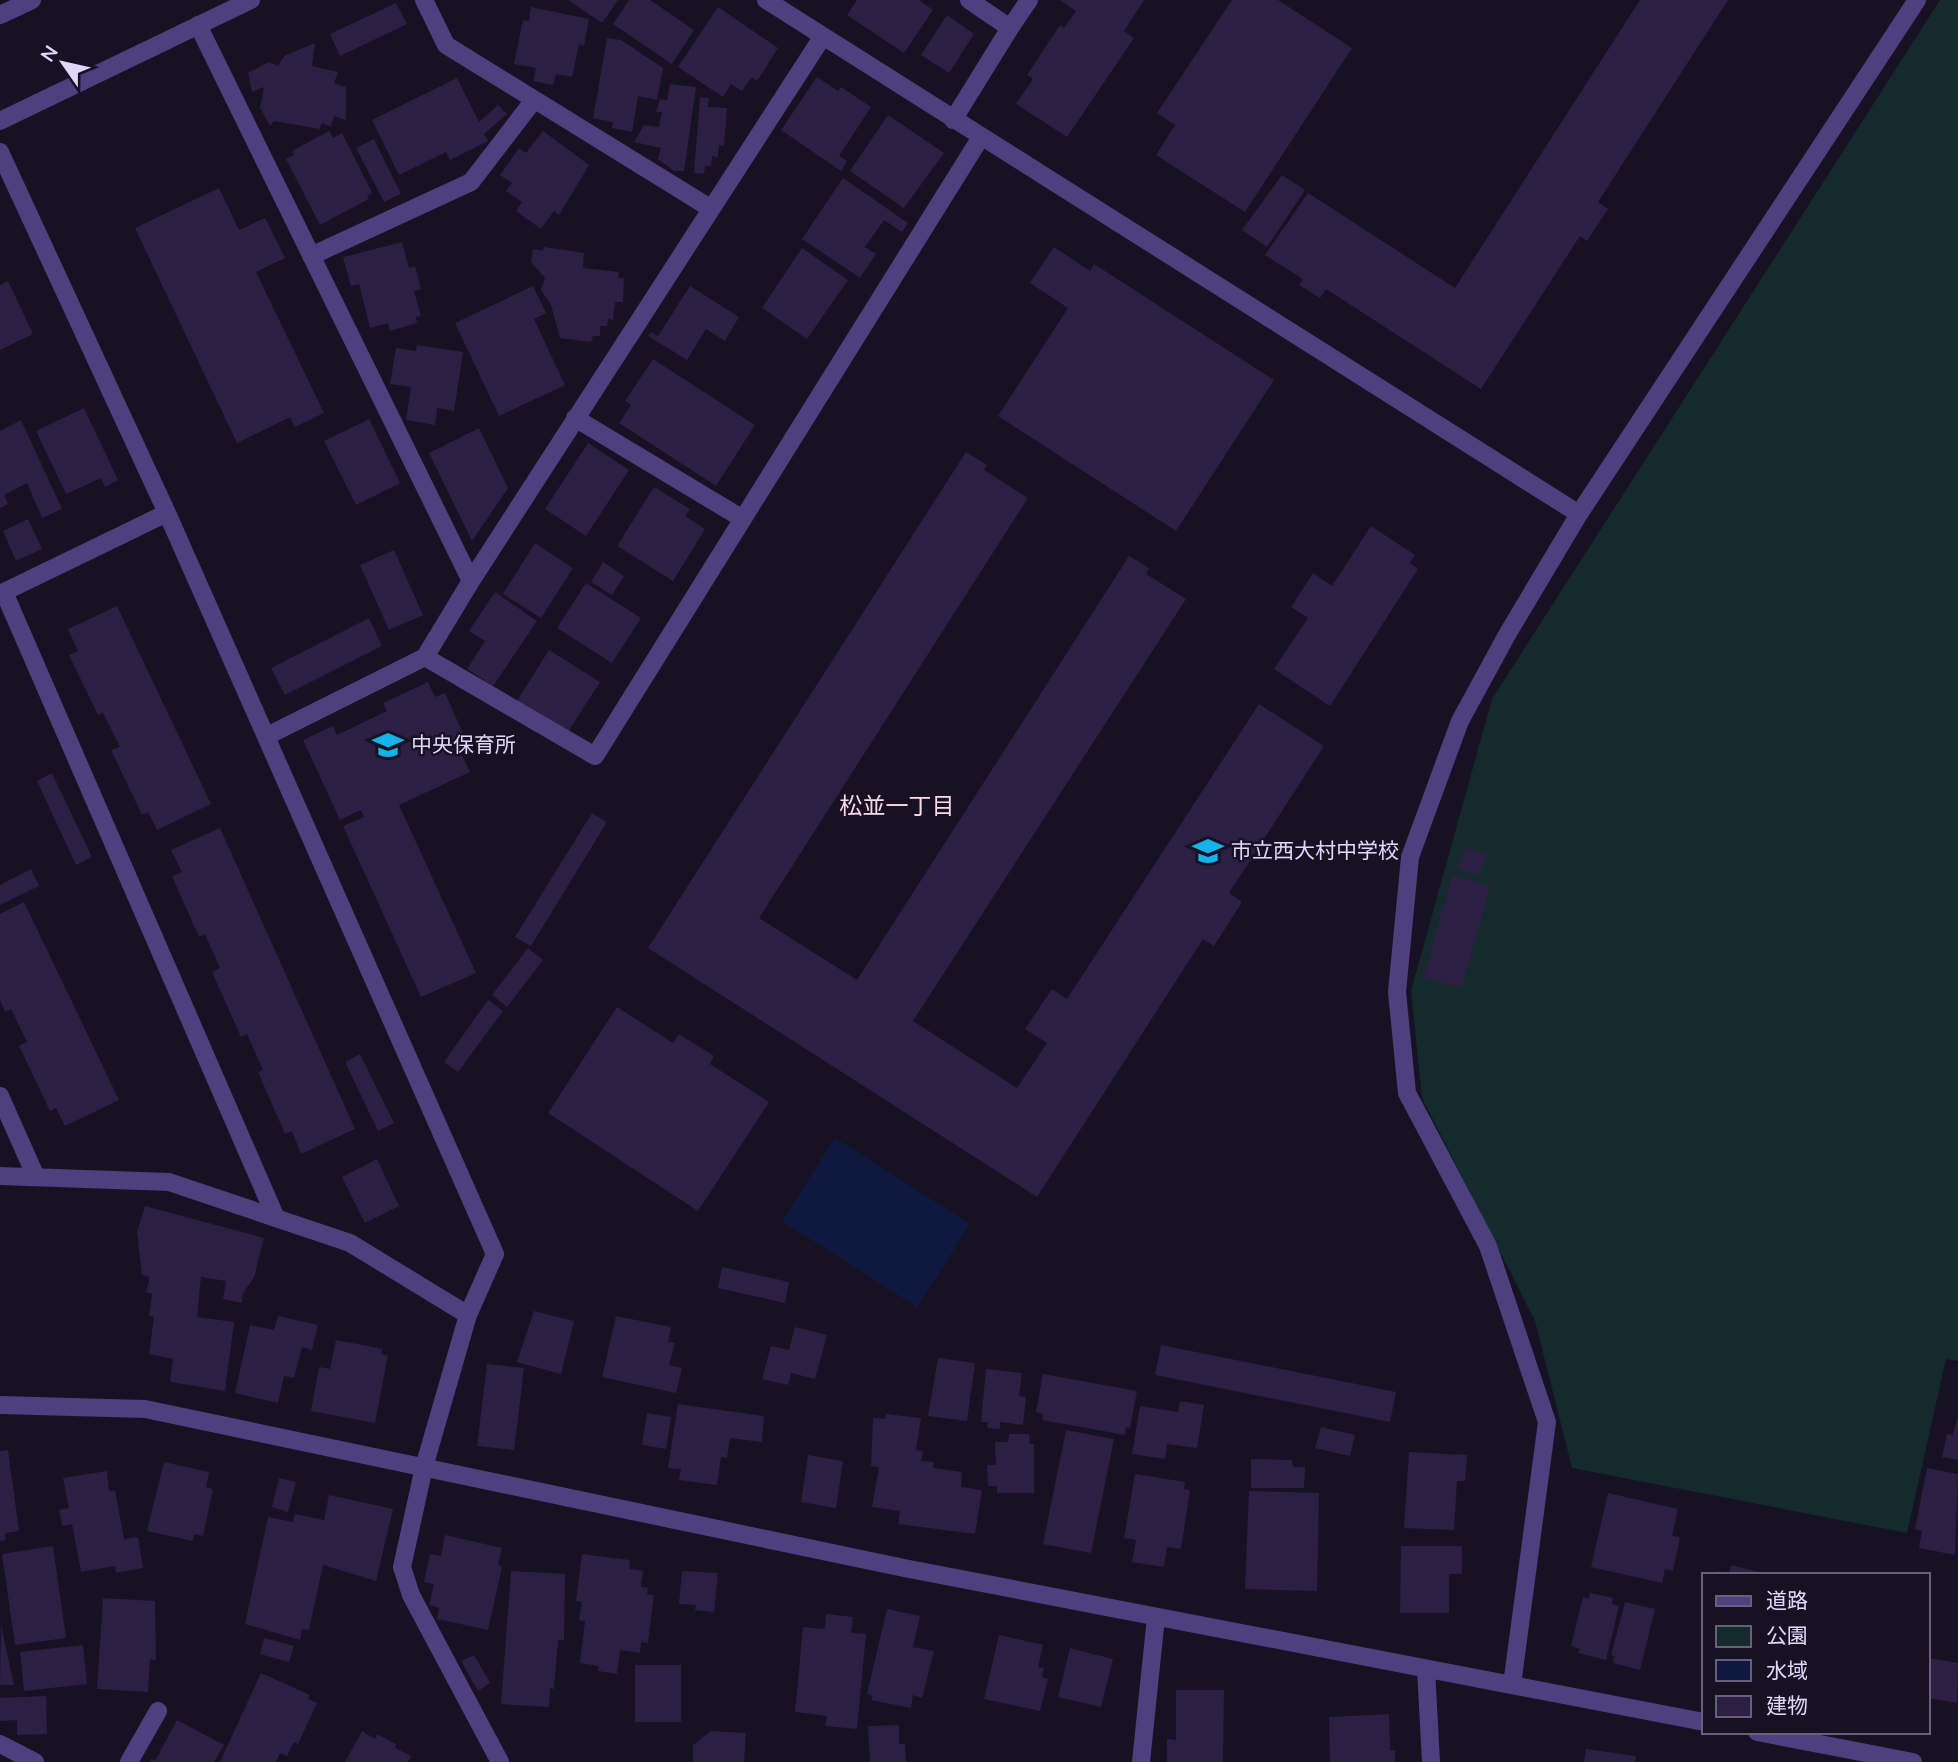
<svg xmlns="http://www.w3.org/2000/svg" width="1958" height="1762" viewBox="0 0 1958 1762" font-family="Mulish,'Noto Sans JP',sans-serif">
<rect width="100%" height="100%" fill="#171124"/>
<path fill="#142a2d" d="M 1940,0 L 1958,0 L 1958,1361 L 1946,1359 L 1907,1533 L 1572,1468 L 1535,1321 L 1422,1098 L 1411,991 L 1492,699 Z"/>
<path fill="#0f193f" d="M 835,1138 L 970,1224 L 917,1307 L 782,1221 Z"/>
<path fill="#2c1f43" d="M 568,0 L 618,0 L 602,23 Z
M 629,0 L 650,0 L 694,30 L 672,64 L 613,24 Z
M 857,0 L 919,0 L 933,10 L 904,53 L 847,15 Z
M 1060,0 L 1144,0 L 1124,31 L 1134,38 L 1067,137 L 1016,104 L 1033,79 L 1027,75 L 1060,25 L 1064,28 L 1076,11 Z
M 1232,0 L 1278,0 L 1352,48 L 1245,212 L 1156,155 L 1175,125 L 1157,113 Z
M 1640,0 L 1728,0 L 1598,202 L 1608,209 L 1587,241 L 1580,236 L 1481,389 L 1326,289 L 1320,298 L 1299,285 L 1303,279 L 1265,255 L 1308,193 L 1455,288 Z
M 396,3 L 407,24 L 340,56 L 330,34 Z
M 531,7 L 589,19 L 584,46 L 579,44 L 572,77 L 556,74 L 553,85 L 533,81 L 536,68 L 514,64 L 523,20 L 529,21 Z
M 718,7 L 778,48 L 757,81 L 752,77 L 742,91 L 731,84 L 723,97 L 678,67 Z
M 947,15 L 974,34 L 949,73 L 921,55 Z
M 607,38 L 621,40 L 663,68 L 657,100 L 638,96 L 632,132 L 612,128 L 613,122 L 593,118 Z
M 315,43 L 312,66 L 338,72 L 334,83 L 346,87 L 346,120 L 334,116 L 331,127 L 322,123 L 319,129 L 274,121 L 270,126 L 260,108 L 264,87 L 252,92 L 248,73 L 269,62 L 278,66 L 284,56 Z
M 817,77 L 838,91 L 841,87 L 871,107 L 839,156 L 847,161 L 841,171 L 781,130 Z
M 457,78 L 479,122 L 498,105 L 507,114 L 484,134 L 488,141 L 450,160 L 446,152 L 399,175 L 372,120 Z
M 670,84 L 696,87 L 684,171 L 674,171 L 658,159 L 661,148 L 634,142 L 644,125 L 659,127 L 662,112 L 656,112 L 660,99 L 667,100 Z
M 700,97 L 709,98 L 708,107 L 727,108 L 724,146 L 719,145 L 718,157 L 712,156 L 711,166 L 705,166 L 704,174 L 694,173 Z
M 888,115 L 944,153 L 904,208 L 850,171 Z
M 329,131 L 333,138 L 342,133 L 372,193 L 367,196 L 369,199 L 320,225 L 286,159 L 294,155 L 292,151 Z
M 543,131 L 589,165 L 559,215 L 554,211 L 541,229 L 516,211 L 522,202 L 506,191 L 512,183 L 500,175 L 519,148 L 526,153 Z
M 374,139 L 401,194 L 384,202 L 356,148 Z
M 1282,175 L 1305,190 L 1267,247 L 1242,230 Z
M 843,178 L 908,223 L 902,232 L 884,220 L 865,247 L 876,254 L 860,278 L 802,239 Z
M 219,188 L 239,230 L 265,218 L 285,258 L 256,272 L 324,413 L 295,427 L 290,417 L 237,443 L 135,228 Z
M 402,242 L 409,268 L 415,266 L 421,289 L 414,291 L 421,316 L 416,317 L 417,323 L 390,331 L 388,323 L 370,328 L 359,284 L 351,286 L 343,257 Z
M 544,247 L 584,253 L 583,268 L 619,272 L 618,278 L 624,278 L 623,302 L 615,302 L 613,320 L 608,319 L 607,326 L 600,326 L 600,336 L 593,336 L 591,342 L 560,338 L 551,305 L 541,290 L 545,278 L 531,262 L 533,249 L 543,251 Z
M 1054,247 L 1090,271 L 1094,264 L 1274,380 L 1176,531 L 998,416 L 1068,308 L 1030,283 Z
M 802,248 L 848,280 L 807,339 L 762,308 Z
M 8,281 L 33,334 L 0,350 L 0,285 Z
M 533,286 L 546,313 L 534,319 L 565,385 L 499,416 L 455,323 Z
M 690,286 L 739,317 L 725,341 L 706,329 L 687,360 L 648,336 L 651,332 L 658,336 Z
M 417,345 L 463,352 L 454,411 L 437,408 L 435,425 L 406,420 L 411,387 L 390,384 L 396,348 L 416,351 Z
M 653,359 L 755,425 L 716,486 L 619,423 L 631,405 L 625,401 Z
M 84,408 L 118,480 L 105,487 L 101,478 L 66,494 L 36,431 Z
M 369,419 L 400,483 L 356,505 L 324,441 Z
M 21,420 L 62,509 L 42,518 L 27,483 L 4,495 L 8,504 L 0,508 L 0,431 Z
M 479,428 L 508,488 L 472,541 L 429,453 Z
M 588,443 L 629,470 L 586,536 L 545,509 Z
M 966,452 L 987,465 L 984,470 L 1028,498 L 759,918 L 857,980 L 1129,556 L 1149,568 L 1146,574 L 1186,599 L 913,1021 L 1017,1088 L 1047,1043 L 1025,1029 L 1052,989 L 1067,999 L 1259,704 L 1324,746 L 1229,893 L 1242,902 L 1214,946 L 1203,939 L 1037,1197 L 648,948 Z
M 654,487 L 690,509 L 685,516 L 705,529 L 673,581 L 617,546 Z
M 28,519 L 42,549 L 16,561 L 3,531 Z
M 1371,526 L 1415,555 L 1410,563 L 1418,569 L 1330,706 L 1274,669 L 1308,618 L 1291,607 L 1313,573 L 1332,586 Z
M 535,543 L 573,568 L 541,618 L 503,594 Z
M 394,550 L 423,615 L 389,630 L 360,565 Z
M 603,562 L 624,576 L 612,595 L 591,582 Z
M 586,583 L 641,618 L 612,663 L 557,628 Z
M 495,592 L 537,621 L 493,686 L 467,669 L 485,641 L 469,631 Z
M 117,606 L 211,804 L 157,830 L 148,812 L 142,815 L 111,750 L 120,747 L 103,713 L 98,715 L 69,655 L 78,651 L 68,629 Z
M 369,618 L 382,646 L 285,695 L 271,668 Z
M 549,650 L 600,682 L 568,732 L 517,701 Z
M 428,682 L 435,697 L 445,693 L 467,742 L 458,746 L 470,772 L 399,805 L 476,973 L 421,997 L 343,826 L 364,817 L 361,810 L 340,820 L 303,740 L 333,726 L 337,735 L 387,711 L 383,703 Z
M 52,773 L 92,857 L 76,865 L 37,781 Z
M 592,813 L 607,822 L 531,946 L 515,937 Z
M 220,828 L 355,1129 L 301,1154 L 292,1131 L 285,1134 L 258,1072 L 263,1070 L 247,1034 L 241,1037 L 212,972 L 220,968 L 205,934 L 199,937 L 172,876 L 182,872 L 171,850 Z
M 1465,848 L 1486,854 L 1479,875 L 1458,869 Z
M 31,869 L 39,886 L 0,905 L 0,885 Z
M 1452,875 L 1490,886 L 1462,988 L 1423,978 Z
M 24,902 L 119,1100 L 65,1126 L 56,1108 L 50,1111 L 19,1046 L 27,1042 L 11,1009 L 5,1012 L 0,1000 L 0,914 Z
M 528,948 L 543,960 L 507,1007 L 492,995 Z
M 488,1000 L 503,1011 L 458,1072 L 444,1062 Z
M 617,1007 L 673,1043 L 679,1034 L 714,1056 L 710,1064 L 769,1102 L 698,1211 L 548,1113 Z
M 360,1054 L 394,1123 L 378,1131 L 345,1062 Z
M 377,1159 L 399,1206 L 365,1223 L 342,1177 Z
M 145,1206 L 264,1238 L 254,1277 L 243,1293 L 242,1303 L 223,1299 L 226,1281 L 201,1277 L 197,1317 L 234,1322 L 225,1391 L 170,1382 L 173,1359 L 149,1354 L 154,1317 L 149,1316 L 152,1294 L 146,1292 L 150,1277 L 142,1275 L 137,1232 Z
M 722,1267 L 789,1282 L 785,1303 L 718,1288 Z
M 534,1311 L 574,1321 L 561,1374 L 517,1362 Z
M 278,1316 L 318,1325 L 312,1350 L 302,1347 L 294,1378 L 284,1376 L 278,1403 L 235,1393 L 250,1325 L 274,1330 Z
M 616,1316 L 671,1327 L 668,1342 L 675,1343 L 669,1365 L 682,1368 L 676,1393 L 602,1377 Z
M 795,1327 L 827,1335 L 815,1379 L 791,1373 L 788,1385 L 762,1379 L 771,1346 L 789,1350 Z
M 336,1340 L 383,1349 L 381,1354 L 388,1355 L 375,1423 L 311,1411 L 319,1367 L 330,1369 Z
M 1161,1345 L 1396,1392 L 1390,1422 L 1155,1375 Z
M 938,1358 L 975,1363 L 967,1421 L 928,1416 Z
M 487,1364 L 524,1368 L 514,1450 L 477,1446 Z
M 986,1369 L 1022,1373 L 1019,1396 L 1026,1397 L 1023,1425 L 1000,1422 L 1000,1429 L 987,1428 L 988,1422 L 981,1422 Z
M 1043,1374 L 1137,1391 L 1130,1428 L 1126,1427 L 1125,1435 L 1042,1420 L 1043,1414 L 1036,1412 Z
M 1180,1401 L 1204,1405 L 1197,1448 L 1167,1444 L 1165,1459 L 1132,1454 L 1140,1406 L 1178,1412 Z
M 678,1404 L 764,1416 L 762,1442 L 730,1438 L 727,1458 L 721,1457 L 717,1485 L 679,1480 L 681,1469 L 668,1468 Z
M 647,1413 L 671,1417 L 666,1449 L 642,1445 Z
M 886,1414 L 921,1418 L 916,1450 L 923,1451 L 921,1461 L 934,1462 L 933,1468 L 962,1472 L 961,1487 L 982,1490 L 975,1534 L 898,1524 L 900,1511 L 872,1507 L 879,1467 L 871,1466 L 873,1418 L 885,1419 Z
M 1957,1419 L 1958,1419 L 1958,1460 L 1942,1457 L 1947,1434 L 1953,1435 Z
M 1321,1427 L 1355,1435 L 1350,1456 L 1315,1448 Z
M 1066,1430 L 1114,1439 L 1091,1553 L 1043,1544 Z
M 1009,1434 L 1029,1434 L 1030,1444 L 1034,1444 L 1034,1493 L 997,1493 L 997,1486 L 988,1486 L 987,1465 L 996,1465 L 995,1442 L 1008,1442 Z
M 8,1450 L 19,1531 L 5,1533 L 6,1540 L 0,1541 L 0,1451 Z
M 1409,1452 L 1467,1455 L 1465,1481 L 1457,1481 L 1454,1530 L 1404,1528 Z
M 808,1455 L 843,1461 L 836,1508 L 801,1502 Z
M 1251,1459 L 1292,1460 L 1293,1467 L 1305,1467 L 1304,1488 L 1251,1488 Z
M 164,1462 L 209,1472 L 206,1487 L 213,1489 L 203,1536 L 194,1534 L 193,1541 L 147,1531 Z
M 1927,1468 L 1958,1474 L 1955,1555 L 1919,1548 L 1922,1531 L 1915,1529 Z
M 107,1471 L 109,1491 L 115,1490 L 124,1539 L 138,1537 L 143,1568 L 116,1573 L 115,1566 L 81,1572 L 72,1524 L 62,1526 L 59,1510 L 69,1508 L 63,1478 Z
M 1135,1474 L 1185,1482 L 1184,1489 L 1190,1490 L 1181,1549 L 1167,1547 L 1164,1567 L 1132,1562 L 1136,1540 L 1124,1538 Z
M 279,1478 L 296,1482 L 288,1512 L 272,1507 Z
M 1249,1491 L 1319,1493 L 1317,1591 L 1245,1589 Z
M 1608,1493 L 1678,1509 L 1672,1536 L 1680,1537 L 1673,1571 L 1665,1569 L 1662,1583 L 1591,1567 Z
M 329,1495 L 393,1509 L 376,1581 L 323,1565 L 309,1630 L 302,1629 L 300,1640 L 245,1624 L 268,1517 L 293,1522 L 295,1514 L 324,1520 Z
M 445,1535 L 502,1548 L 498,1565 L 502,1567 L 488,1630 L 437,1619 L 439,1608 L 429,1605 L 434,1584 L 424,1582 L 430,1554 L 441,1556 Z
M 53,1546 L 66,1638 L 15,1645 L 2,1554 Z
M 1401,1546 L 1462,1546 L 1462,1574 L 1449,1574 L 1449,1613 L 1400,1613 Z
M 582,1554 L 630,1560 L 629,1569 L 643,1571 L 641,1587 L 648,1588 L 647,1594 L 654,1595 L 648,1643 L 641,1642 L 640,1653 L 620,1650 L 617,1674 L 598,1671 L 599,1666 L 580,1663 L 585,1621 L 579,1620 L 582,1602 L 576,1601 Z
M 1731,1565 L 1766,1574 L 1766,1575 L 1718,1575 L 1718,1571 L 1729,1574 Z
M 511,1571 L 565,1574 L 564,1640 L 558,1640 L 554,1689 L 550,1688 L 549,1707 L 501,1704 Z
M 682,1571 L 718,1573 L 714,1612 L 695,1610 L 696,1605 L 679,1604 Z
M 1590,1593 L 1613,1598 L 1612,1604 L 1619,1606 L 1606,1660 L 1578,1653 L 1580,1649 L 1571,1646 L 1583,1597 L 1589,1599 Z
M 103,1598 L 155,1601 L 156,1660 L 150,1659 L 148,1692 L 97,1689 Z
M 1625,1602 L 1655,1609 L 1640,1670 L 1613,1663 L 1614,1656 L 1611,1655 Z
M 887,1609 L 920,1616 L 913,1647 L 934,1651 L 922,1698 L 913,1695 L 911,1708 L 871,1700 L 873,1696 L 867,1694 Z
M 826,1614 L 853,1617 L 851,1633 L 866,1634 L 857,1729 L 825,1726 L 827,1716 L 795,1712 L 803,1627 L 825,1629 Z
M 1,1625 L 14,1685 L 0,1685 Z
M 999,1635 L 1043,1645 L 1038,1667 L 1044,1668 L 1042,1677 L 1048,1679 L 1040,1711 L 984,1699 Z
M 264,1638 L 294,1646 L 289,1662 L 260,1654 Z
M 83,1645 L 87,1684 L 24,1691 L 20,1652 Z
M 1070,1648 L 1113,1659 L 1101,1707 L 1058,1697 Z
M 474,1655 L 490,1683 L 478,1691 L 461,1661 Z
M 1928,1658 L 1958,1663 L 1957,1703 L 1928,1698 Z
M 635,1665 L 681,1665 L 681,1722 L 635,1722 Z
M 261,1673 L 310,1695 L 308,1699 L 317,1703 L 298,1744 L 294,1742 L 287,1756 L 280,1753 L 276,1762 L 220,1762 Z
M 1176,1690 L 1224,1690 L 1223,1762 L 1167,1762 L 1167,1739 L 1176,1740 Z
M 46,1696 L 47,1734 L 17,1735 L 17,1720 L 0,1721 L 0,1698 Z
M 1389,1714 L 1390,1751 L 1395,1750 L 1395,1762 L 1330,1762 L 1329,1717 Z
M 177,1720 L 224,1745 L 214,1762 L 150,1762 L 151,1759 L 155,1761 Z
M 899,1725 L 899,1744 L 905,1744 L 906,1762 L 870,1762 L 868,1726 Z
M 362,1731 L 375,1739 L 377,1734 L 396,1744 L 395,1748 L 411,1756 L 408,1762 L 345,1762 Z
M 711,1731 L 746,1733 L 744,1762 L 693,1762 L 693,1745 Z
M 1586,1749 L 1636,1756 L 1635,1762 L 1584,1762 Z"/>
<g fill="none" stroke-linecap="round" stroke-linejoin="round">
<path stroke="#4c407e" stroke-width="18" d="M 424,0 L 446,45 L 710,208
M 766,0 L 1579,514
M 0,15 L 32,0
M 198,25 L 471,581 L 823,36
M 1010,28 L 1029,0
M 953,120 L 1010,28 L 969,0
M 0,121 L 251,0
M 0,152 L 167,513 L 495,1254 L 468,1315 L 424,1467 L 402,1567 L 411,1595 L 500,1762
M 311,256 L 471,182 L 534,100
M 575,418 L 743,519
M 4,592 L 276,1218
M 0,594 L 167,513
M 425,657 L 471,581
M 267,736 L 425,657 L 595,756 L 981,137
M 0,1096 L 36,1177
M 0,1176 L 169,1182 L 350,1243 L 468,1315
M 0,1405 L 145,1409 L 904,1568 L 1704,1722
M 1426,1669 L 1431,1762
M 1512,1685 L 1547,1422 L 1488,1246 L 1407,1093 L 1397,992 L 1410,857 L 1460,721 L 1508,633 L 1579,514 L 1917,0
M 1757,1732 L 1913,1762
M 0,1744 L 35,1762
M 129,1762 L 158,1711
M 1141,1762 L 1156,1617"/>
</g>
<defs>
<g id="school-bare" transform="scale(2.415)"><path d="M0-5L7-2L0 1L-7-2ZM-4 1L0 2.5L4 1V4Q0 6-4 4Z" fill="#15b2e9" stroke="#171124" stroke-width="2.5" paint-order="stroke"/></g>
</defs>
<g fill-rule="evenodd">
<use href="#school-bare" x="388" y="745"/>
<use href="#school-bare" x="1208" y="851"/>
</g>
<g text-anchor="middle" stroke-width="5" stroke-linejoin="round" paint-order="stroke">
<g font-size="21" fill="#e1d7fb" stroke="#171124" text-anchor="start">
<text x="411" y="752">中央保育所</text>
<text x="1231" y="858">市立西大村中学校</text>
</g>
<g font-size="23" fill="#fcd9e9" stroke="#171124">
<text x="897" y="814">松並一丁目</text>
</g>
</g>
<rect x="1702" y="1573" width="228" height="161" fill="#171124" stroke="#68607a" stroke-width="2"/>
<rect x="1716" y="1596" width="35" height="10" fill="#4c407e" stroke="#68607a" stroke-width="2"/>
<text x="1766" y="1608" font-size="21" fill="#e1d7fb">道路</text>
<rect x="1716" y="1626" width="35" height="21" fill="#142a2d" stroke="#68607a" stroke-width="2"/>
<text x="1766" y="1643" font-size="21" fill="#e1d7fb">公園</text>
<rect x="1716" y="1660" width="35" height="21" fill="#0f193f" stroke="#68607a" stroke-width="2"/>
<text x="1766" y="1678" font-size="21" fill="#e1d7fb">水域</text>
<rect x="1716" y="1696" width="35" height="21" fill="#2c1f43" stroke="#68607a" stroke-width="2"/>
<text x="1766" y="1713" font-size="21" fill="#e1d7fb">建物</text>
<g transform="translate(63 63) rotate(304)" stroke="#171124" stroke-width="5" paint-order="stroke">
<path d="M0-5L12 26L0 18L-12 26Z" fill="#e1d7fb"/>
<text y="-10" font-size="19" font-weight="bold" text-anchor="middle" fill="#e1d7fb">N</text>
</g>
</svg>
